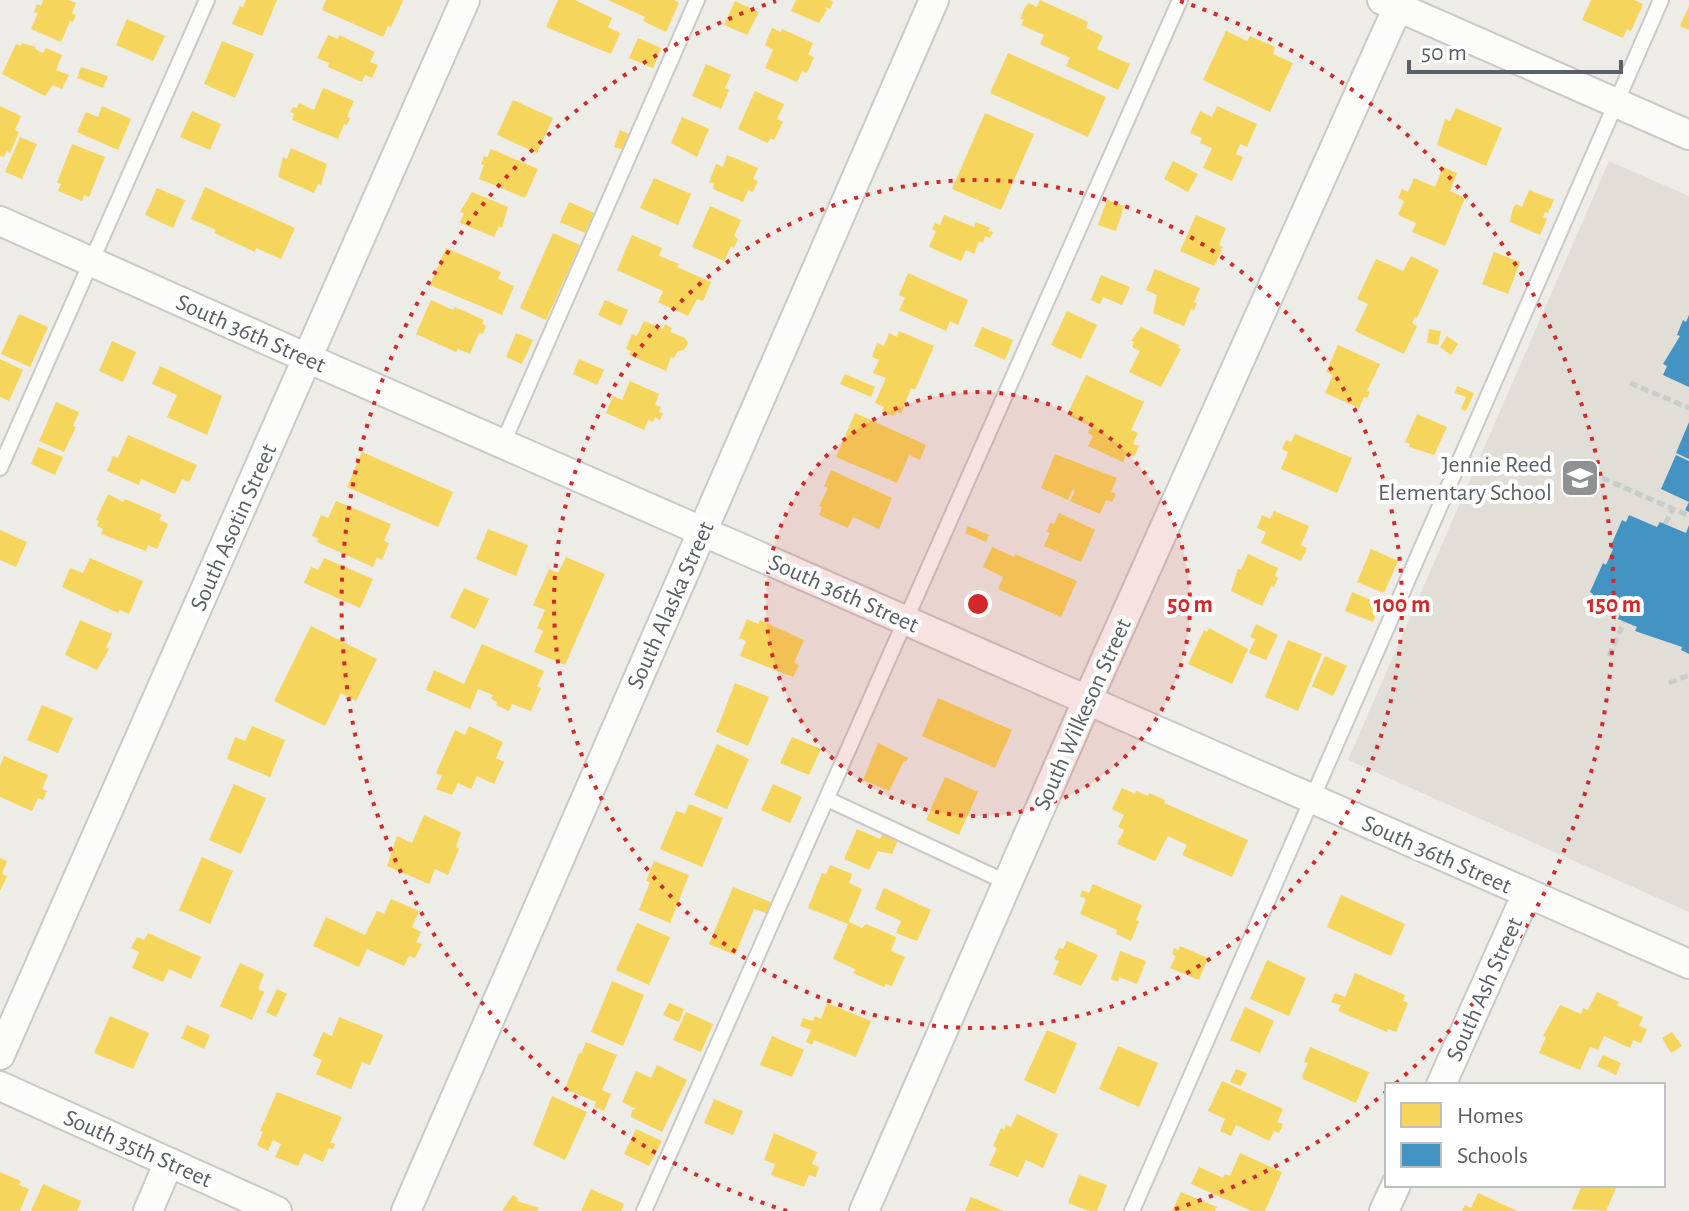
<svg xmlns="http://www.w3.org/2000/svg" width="1689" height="1211" viewBox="0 0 1689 1211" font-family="'Alegreya Sans',sans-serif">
<rect width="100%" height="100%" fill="#edece7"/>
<path fill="#e0ded7" d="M 1609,161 L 1689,196 L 1689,912 L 1348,760 Z"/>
<path fill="#f6d55c" d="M 43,0 L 68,0 L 76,3 L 72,13 L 76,15 L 73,22 L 70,21 L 61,42 L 31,29 L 38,13 L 34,12 L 37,4 L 41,6 Z
M 246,0 L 277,0 L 262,36 L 232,24 L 240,6 L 243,7 Z
M 326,0 L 401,0 L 403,1 L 391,27 L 388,26 L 383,37 L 322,10 Z
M 558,0 L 575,0 L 612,18 L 608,27 L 620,33 L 611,54 L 546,27 Z
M 608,0 L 674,0 L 679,3 L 666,32 L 643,21 L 645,17 Z
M 796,0 L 829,0 L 833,2 L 830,9 L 825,7 L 827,10 L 819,23 L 791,11 Z
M 1040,0 L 1088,22 L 1086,28 L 1103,36 L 1097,49 L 1130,64 L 1118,90 L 1066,66 L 1070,58 L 1040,44 L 1044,35 L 1021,25 L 1024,20 L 1020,19 L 1025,7 L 1029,3 L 1037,7 Z
M 1591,0 L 1634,0 L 1643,4 L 1631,31 L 1627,29 L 1623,38 L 1582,20 Z
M 735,1 L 759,12 L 747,35 L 724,25 Z
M 1689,6 L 1689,30 L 1680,26 Z
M 127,19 L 165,36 L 153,61 L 116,45 Z
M 772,28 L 781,32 L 782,29 L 813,43 L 808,55 L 814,57 L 807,73 L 802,71 L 797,82 L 765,68 L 773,50 L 765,45 Z
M 1226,31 L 1247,41 L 1250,36 L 1275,47 L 1273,54 L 1293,63 L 1270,112 L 1203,80 Z
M 328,35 L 338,39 L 339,35 L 375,52 L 370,62 L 378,65 L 372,78 L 365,75 L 362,82 L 328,67 L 329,63 L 317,58 Z
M 638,38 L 661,48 L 653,68 L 629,58 Z
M 222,41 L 254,54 L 235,98 L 204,84 Z
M 22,43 L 36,47 L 35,49 L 43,53 L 46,48 L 62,55 L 56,70 L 69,75 L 62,89 L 53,85 L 45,96 L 2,74 L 16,44 L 21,46 Z
M 1008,53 L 1106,97 L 1088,137 L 990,93 Z
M 706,64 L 731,75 L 725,88 L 729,90 L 721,109 L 692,96 Z
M 81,67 L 108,76 L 103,88 L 77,78 Z
M 323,88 L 354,101 L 347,117 L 350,118 L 347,125 L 344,124 L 338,139 L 292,120 L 294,114 L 290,112 L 293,107 L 297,108 L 299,103 L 314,110 Z
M 755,91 L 784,104 L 777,119 L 783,122 L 774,140 L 770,138 L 768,143 L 738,129 Z
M 513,100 L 553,118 L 537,153 L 497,135 Z
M 0,106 L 21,116 L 15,130 L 19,132 L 10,153 L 7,151 L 4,157 L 0,156 Z
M 102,106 L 131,119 L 118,150 L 77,132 L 86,112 L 98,117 Z
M 1217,106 L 1257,124 L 1247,147 L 1240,144 L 1236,154 L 1243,157 L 1232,181 L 1203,168 L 1212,148 L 1200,143 L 1202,138 L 1190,133 L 1200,111 L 1212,117 Z
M 1456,108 L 1502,128 L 1486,166 L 1437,145 L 1445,119 L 1450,121 Z
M 192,111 L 221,124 L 210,150 L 180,137 Z
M 985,113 L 1034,134 L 1001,210 L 952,189 Z
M 682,117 L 709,129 L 697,157 L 671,143 Z
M 620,130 L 629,134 L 623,150 L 614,147 Z
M 20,137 L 37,144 L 22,179 L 5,172 Z
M 72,144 L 105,157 L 89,197 L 84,195 L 82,201 L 58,191 L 61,184 L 57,183 Z
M 291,148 L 327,164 L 321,185 L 318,184 L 314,193 L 278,177 L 283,157 L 287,159 Z
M 491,149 L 538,169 L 525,198 L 479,179 L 484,165 L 481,164 L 484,156 L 487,158 Z
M 727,155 L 758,168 L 753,179 L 758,181 L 753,192 L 748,190 L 743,202 L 713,189 L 714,184 L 709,182 L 716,164 L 723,167 Z
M 1173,161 L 1198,174 L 1188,192 L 1164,179 Z
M 1443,167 L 1457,173 L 1450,191 L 1465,198 L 1445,246 L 1412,232 L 1416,223 L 1398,215 L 1404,201 L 1398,198 L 1402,189 L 1408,192 L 1414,178 L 1435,187 Z
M 654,178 L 691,194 L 678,225 L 640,208 Z
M 205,187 L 295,228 L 281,259 L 256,248 L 255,252 L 214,233 L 216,230 L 191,219 Z
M 157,188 L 185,200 L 173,228 L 145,215 Z
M 1529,190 L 1554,200 L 1548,213 L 1545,212 L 1543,217 L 1547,219 L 1540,235 L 1510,222 L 1513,208 L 1516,204 L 1522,207 Z
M 472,192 L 508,207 L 502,228 L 499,226 L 494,237 L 460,223 L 464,213 L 460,212 Z
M 1107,200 L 1124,206 L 1116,231 L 1098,225 Z
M 569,202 L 594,213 L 585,233 L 560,222 Z
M 710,206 L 741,220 L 734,236 L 738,239 L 734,248 L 731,246 L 724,261 L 692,247 Z
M 944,215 L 974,227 L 976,222 L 990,228 L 988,231 L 993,232 L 990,238 L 985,236 L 983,243 L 979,241 L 974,254 L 966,250 L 961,261 L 929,247 L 936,231 L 932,229 L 935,223 L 940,225 Z
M 1196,215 L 1226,228 L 1219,245 L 1223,247 L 1214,266 L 1180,251 Z
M 553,233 L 580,245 L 546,320 L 520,308 Z
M 632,235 L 662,248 L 659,256 L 679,264 L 677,267 L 711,282 L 703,301 L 697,299 L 688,316 L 658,302 L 663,291 L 617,270 Z
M 446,248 L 501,272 L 498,279 L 514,286 L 502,315 L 430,285 Z
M 1494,252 L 1520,262 L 1508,294 L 1482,284 Z
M 1411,256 L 1439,270 L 1417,318 L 1415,317 L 1412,323 L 1417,326 L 1404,354 L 1355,331 L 1368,304 L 1357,299 L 1376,259 L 1403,271 Z
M 1155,269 L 1200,288 L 1194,302 L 1197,303 L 1194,310 L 1191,309 L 1184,326 L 1153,313 L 1157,295 L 1146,290 Z
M 908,273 L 968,300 L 958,325 L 950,321 L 946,331 L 899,310 L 905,298 L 899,295 Z
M 1101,275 L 1130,287 L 1122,305 L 1103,297 L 1100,304 L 1091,300 Z
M 431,300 L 453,310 L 455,307 L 484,320 L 482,324 L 486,326 L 483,334 L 479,333 L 470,354 L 458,349 L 456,352 L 416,334 Z
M 605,300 L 628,310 L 621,326 L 598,315 Z
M 1067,311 L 1097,325 L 1081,359 L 1051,345 Z
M 19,314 L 48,327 L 30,367 L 1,354 Z
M 644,321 L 663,329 L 665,324 L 672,328 L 670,332 L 685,338 L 688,343 L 684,350 L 678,351 L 674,358 L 671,357 L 666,371 L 629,355 L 631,351 L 626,349 L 632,334 L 637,336 Z
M 982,327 L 1013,340 L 1005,360 L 974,346 Z
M 1141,327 L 1179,345 L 1178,348 L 1181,349 L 1161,387 L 1129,372 L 1140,351 L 1132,347 L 1134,342 L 1131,341 Z
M 1429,329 L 1441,331 L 1438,345 L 1427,343 Z
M 899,331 L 934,346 L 915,390 L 911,388 L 901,414 L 896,411 L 894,416 L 882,411 L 884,407 L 875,403 L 886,378 L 873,373 L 879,360 L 872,357 L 877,343 L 884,346 L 889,333 L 897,337 Z
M 516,333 L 533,340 L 522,364 L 506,357 Z
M 1447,336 L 1458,344 L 1451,355 L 1440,347 Z
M 112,341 L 136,352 L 123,382 L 99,371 Z
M 1338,345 L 1380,364 L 1367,391 L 1370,392 L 1367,398 L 1364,397 L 1359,408 L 1325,393 L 1333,375 L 1326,372 Z
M 0,359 L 23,370 L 9,401 L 0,397 Z
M 579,359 L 604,370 L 597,385 L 573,374 Z
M 160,366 L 222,396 L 207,435 L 167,417 L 177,395 L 152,384 Z
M 845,374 L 875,387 L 871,397 L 840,384 Z
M 1086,375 L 1144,402 L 1131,430 L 1138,433 L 1133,444 L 1139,446 L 1134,457 L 1127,453 L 1123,462 L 1088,446 L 1093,436 L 1088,433 L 1091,426 L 1067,415 Z
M 630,381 L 659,394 L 655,405 L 661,407 L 659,412 L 663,413 L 660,420 L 655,417 L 653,422 L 648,420 L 644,430 L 606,413 L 613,396 L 622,400 Z
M 1457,386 L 1474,393 L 1466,411 L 1461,409 L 1466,397 L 1455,393 Z
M 56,402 L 79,412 L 73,426 L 76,427 L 64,452 L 39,441 Z
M 855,413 L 926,445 L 920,460 L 909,455 L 897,483 L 836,457 Z
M 1417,414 L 1447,427 L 1434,455 L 1409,447 L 1410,444 L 1405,442 Z
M 1295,434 L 1352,458 L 1337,493 L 1281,469 L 1288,452 L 1282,449 L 1286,440 L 1291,442 Z
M 128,435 L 197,465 L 189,482 L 182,479 L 175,494 L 141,479 L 139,485 L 107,471 L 113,456 L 118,458 Z
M 38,447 L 63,457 L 55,475 L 31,464 Z
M 362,452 L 453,492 L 438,527 L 347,487 Z
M 1055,454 L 1117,478 L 1111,492 L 1116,494 L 1112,502 L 1106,500 L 1100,514 L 1070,501 L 1075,491 L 1072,490 L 1068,500 L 1041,488 Z
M 831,470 L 892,498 L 879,529 L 853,517 L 848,528 L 819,515 L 822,507 L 819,506 L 828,488 L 824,486 Z
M 108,494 L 123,502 L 125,499 L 162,515 L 159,520 L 168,524 L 157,549 L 148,545 L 146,551 L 101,534 L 103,529 L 97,526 L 99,521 L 96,520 Z
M 336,501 L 391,524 L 384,541 L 389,543 L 382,560 L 377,557 L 373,567 L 317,542 L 319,539 L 312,536 L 321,515 L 328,518 Z
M 1274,511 L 1309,526 L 1301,545 L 1307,548 L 1301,561 L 1261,543 L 1266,532 L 1257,528 L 1262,515 L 1270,519 Z
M 1059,513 L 1095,530 L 1081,562 L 1044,546 L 1050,533 L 1047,532 L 1050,523 L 1054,524 Z
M 968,526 L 989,535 L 986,542 L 965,533 Z
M 488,529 L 528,545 L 516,576 L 476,559 Z
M 0,530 L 27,542 L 16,567 L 0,560 Z
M 992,547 L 1014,557 L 1015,554 L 1077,581 L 1061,617 L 998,589 L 1003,577 L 983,567 Z
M 1371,549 L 1398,561 L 1384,593 L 1357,582 Z
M 1248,554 L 1278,568 L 1275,576 L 1278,578 L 1274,587 L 1271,586 L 1262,606 L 1231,591 L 1238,569 L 1241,570 Z
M 566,557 L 605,574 L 565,665 L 534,652 L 543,631 L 537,628 L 545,610 L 533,605 L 549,569 L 558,573 Z
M 90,558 L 143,581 L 129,614 L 120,610 L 118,613 L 62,587 L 70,568 L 83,573 Z
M 324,558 L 373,579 L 360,608 L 304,583 L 311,567 L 318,570 Z
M 464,588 L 489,599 L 475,629 L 450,617 Z
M 1352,592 L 1380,604 L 1373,622 L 1345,611 Z
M 747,619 L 758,624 L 760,620 L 804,640 L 794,663 L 799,665 L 793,677 L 740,656 L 746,641 L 739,638 Z
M 80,620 L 112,634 L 106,647 L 109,649 L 97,670 L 65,655 Z
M 1256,624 L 1278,635 L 1266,660 L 1249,653 L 1255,639 L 1250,637 Z
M 311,626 L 377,659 L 356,701 L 341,693 L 325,726 L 274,701 Z
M 1209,628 L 1248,649 L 1232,684 L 1188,664 L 1204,630 L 1207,632 Z
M 1288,640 L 1322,654 L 1298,711 L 1265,697 Z
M 482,644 L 544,671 L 537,687 L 541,688 L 531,711 L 512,704 L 509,711 L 496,705 L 497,702 L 491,699 L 493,695 L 478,689 L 470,709 L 426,690 L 434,670 L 464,684 Z
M 1325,656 L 1347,666 L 1333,696 L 1312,686 Z
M 735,683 L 769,697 L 748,746 L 716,732 Z
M 938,698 L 1012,730 L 995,768 L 922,736 Z
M 42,705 L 73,718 L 58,753 L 27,740 Z
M 252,726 L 285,740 L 270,777 L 227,759 L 235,737 L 245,741 Z
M 469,726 L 503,742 L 496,758 L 504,762 L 494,784 L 477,776 L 471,789 L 458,783 L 452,795 L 436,789 L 442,776 L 436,773 L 455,730 L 465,735 Z
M 792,737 L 821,749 L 809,775 L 780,763 Z
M 878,743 L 908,758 L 906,762 L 904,761 L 889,791 L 863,780 Z
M 717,744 L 749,759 L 727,809 L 694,795 Z
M 4,756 L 48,775 L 42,789 L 47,791 L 43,800 L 38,798 L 32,811 L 0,797 L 0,766 Z
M 945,777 L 978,792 L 959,835 L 926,820 Z
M 234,784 L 266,798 L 241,854 L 209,840 Z
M 773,784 L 802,797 L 790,823 L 761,810 Z
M 1122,788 L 1135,794 L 1136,791 L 1148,796 L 1149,793 L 1165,800 L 1164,803 L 1248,840 L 1232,877 L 1182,855 L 1187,845 L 1168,836 L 1155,861 L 1117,844 L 1124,830 L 1118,827 L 1124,815 L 1112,809 Z
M 689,804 L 723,818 L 702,867 L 660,849 L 676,811 L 685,814 Z
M 424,815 L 461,832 L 456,847 L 459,849 L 448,875 L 435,869 L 429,884 L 387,866 L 397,836 L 412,843 Z
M 857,829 L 880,839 L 883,833 L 898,840 L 892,854 L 878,851 L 869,870 L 844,859 Z
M 202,857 L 233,871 L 210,924 L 179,910 Z
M 0,858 L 7,861 L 2,874 L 7,876 L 0,891 Z
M 654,861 L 689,875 L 670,923 L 639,910 L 650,882 L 646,881 Z
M 830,865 L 852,874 L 849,883 L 862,889 L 848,924 L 849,922 L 862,928 L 866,924 L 896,937 L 891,951 L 905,957 L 892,986 L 886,984 L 884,987 L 853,973 L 855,969 L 833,959 L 848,924 L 808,908 L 822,873 L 826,874 Z
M 1093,884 L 1142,905 L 1136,920 L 1139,921 L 1131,941 L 1116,934 L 1117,930 L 1080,914 L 1086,899 L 1080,896 L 1082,890 L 1089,893 Z
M 733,887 L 773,903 L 769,914 L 754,909 L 735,955 L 709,944 Z
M 884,888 L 931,910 L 917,941 L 896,933 L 901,921 L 875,909 Z
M 1341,895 L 1405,924 L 1391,956 L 1327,927 Z
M 391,899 L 419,911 L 412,927 L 421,932 L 416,942 L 422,944 L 415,958 L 409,956 L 404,966 L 367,949 L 359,967 L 313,946 L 326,917 L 365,935 L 377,911 L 384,914 Z
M 637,923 L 670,937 L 649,985 L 616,970 Z
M 148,933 L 201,957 L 191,979 L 169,969 L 163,982 L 132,968 L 139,952 L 131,948 L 137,937 L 144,940 Z
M 1067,941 L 1098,955 L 1081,986 L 1053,974 L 1059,961 L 1054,959 L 1059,948 L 1063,949 Z
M 1180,946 L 1208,958 L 1199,980 L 1170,968 L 1176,956 L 1172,954 L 1174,948 L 1178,950 Z
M 1120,951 L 1146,961 L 1137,984 L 1119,977 L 1118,982 L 1111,979 Z
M 1267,960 L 1306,978 L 1289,1016 L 1250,999 Z
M 240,963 L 264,974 L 258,989 L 264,992 L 252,1020 L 220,1006 Z
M 1355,973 L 1405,995 L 1403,1001 L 1408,1003 L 1396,1032 L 1388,1029 L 1387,1032 L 1338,1011 L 1341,1005 L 1331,1002 L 1335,993 L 1345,997 Z
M 612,981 L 644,995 L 623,1046 L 591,1032 Z
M 277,989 L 287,994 L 276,1017 L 266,1012 Z
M 1597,992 L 1619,1002 L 1617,1005 L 1643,1017 L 1639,1026 L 1647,1029 L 1641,1043 L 1633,1040 L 1630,1048 L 1604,1036 L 1598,1050 L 1590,1047 L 1580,1070 L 1539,1053 L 1546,1037 L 1543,1036 L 1560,1005 L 1581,1014 L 1583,1008 L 1588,1010 Z
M 669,1003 L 684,1009 L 679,1022 L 663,1015 Z
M 827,1003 L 871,1021 L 856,1057 L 814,1040 L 812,1045 L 806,1042 L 811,1030 L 800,1026 L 803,1018 L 813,1021 L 815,1016 L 821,1019 Z
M 1245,1007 L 1274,1021 L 1260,1053 L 1230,1040 Z
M 686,1012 L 713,1024 L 701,1052 L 673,1040 Z
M 110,1016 L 149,1033 L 133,1069 L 94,1053 Z
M 339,1017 L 383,1035 L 370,1065 L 362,1062 L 351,1089 L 316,1074 L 322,1060 L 313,1056 L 323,1032 L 332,1036 Z
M 187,1025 L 210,1035 L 204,1049 L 181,1038 Z
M 1047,1030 L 1077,1043 L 1055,1094 L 1024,1080 Z
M 1672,1032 L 1682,1046 L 1671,1053 L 1662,1038 Z
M 772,1036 L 804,1050 L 792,1077 L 760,1065 Z
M 586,1042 L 617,1055 L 602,1090 L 611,1094 L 604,1111 L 594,1107 L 596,1102 L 565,1089 L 579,1053 L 581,1054 Z
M 1118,1046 L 1158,1063 L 1139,1107 L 1099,1089 Z
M 1310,1047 L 1369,1072 L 1356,1103 L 1303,1079 L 1302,1076 L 1308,1063 L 1304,1062 Z
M 1603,1055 L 1621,1063 L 1616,1075 L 1597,1066 Z
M 657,1065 L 687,1080 L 662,1132 L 631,1117 L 632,1110 L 636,1109 L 622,1102 L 636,1071 L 651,1078 Z
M 1236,1069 L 1247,1073 L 1241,1086 L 1230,1082 Z
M 1222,1081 L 1283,1109 L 1277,1122 L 1283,1124 L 1279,1133 L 1274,1131 L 1269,1141 L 1236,1125 L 1231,1136 L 1220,1131 L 1225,1119 L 1208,1111 Z
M 277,1092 L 342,1117 L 330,1143 L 335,1144 L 333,1149 L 329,1148 L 323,1162 L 304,1153 L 298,1166 L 275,1157 L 281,1144 L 273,1140 L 268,1151 L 257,1145 L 263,1132 L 260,1131 Z
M 552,1096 L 587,1112 L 565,1160 L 533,1145 Z
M 714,1099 L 743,1111 L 733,1135 L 704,1123 Z
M 1017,1114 L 1058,1134 L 1043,1168 L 1026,1160 L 1018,1177 L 989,1165 L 997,1148 L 993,1146 L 1001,1128 L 1004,1130 L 1006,1125 L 1011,1127 Z
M 636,1129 L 662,1141 L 649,1166 L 624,1154 Z
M 774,1133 L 817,1152 L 812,1164 L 819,1167 L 816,1177 L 809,1175 L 804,1187 L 771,1175 L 775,1164 L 764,1160 Z
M 1240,1153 L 1282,1172 L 1265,1211 L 1252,1211 L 1191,1184 L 1199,1167 L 1223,1178 L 1225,1174 L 1230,1176 Z
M 0,1172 L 21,1181 L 19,1185 L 29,1189 L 20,1211 L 0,1211 Z
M 1079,1175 L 1107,1185 L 1097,1211 L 1089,1211 L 1068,1203 Z
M 43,1184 L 81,1201 L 77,1211 L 31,1211 Z
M 1582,1185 L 1609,1185 L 1616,1188 L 1606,1211 L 1572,1209 Z
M 591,1189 L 624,1204 L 621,1211 L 581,1211 Z
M 1181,1192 L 1217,1207 L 1215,1211 L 1172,1211 Z
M 1478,1193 L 1517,1211 L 1462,1211 L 1465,1205 L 1471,1208 Z
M 513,1195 L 518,1198 L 517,1201 L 539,1208 L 537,1211 L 502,1211 Z
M 971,1197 L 1004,1211 L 965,1211 Z"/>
<path fill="#4393c3" d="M 1689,315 L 1689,387 L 1663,375 L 1667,366 L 1663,364 L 1680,336 L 1677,335 L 1683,320 L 1686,322 Z
M 1689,422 L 1689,459 L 1676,453 Z
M 1676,455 L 1689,461 L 1689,512 L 1685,510 L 1689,502 L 1661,489 Z
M 1629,515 L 1657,527 L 1660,522 L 1686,533 L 1689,525 L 1689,654 L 1681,650 L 1682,647 L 1635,631 L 1637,627 L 1618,619 L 1620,614 L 1590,601 L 1593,594 L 1590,592 L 1603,563 L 1606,565 L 1613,549 L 1610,548 L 1622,520 L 1626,522 Z"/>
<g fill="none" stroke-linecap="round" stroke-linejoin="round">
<g stroke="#c9c9c9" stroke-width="18">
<path id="lane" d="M 503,443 L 697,0
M 0,468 L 207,0
M 827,799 L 1008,883
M 644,1211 L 1180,0
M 1132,1211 L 1661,0"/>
</g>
<g stroke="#c9c9c9" stroke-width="32">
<path id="street" d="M 1382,0 L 1689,135
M 0,221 L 307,358 L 1689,964
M 0,1055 L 465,0
M 1441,1085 L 1527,893
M 0,1086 L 277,1211
M 148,1211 L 169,1162
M 406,1211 L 934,0
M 864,1211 L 1087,701 L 1401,0
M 1384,1211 L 1396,1185"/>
</g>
<path stroke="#c9cdca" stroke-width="5" stroke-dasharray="8 4" stroke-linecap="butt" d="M 1630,383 L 1689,408
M 1591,473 L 1689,516
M 1665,524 L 1673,509
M 1609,656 L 1624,622
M 1669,683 L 1689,675"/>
<use href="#lane" stroke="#fcfcfb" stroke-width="14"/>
<use href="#street" stroke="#fcfcfb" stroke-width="28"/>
</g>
<circle cx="978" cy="604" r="212" fill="#d62828" fill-opacity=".12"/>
<g fill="none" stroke="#d62828" stroke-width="4" stroke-dasharray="4 8">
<circle cx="978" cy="604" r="212"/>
<circle cx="978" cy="604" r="424"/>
<path d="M1387 1091A636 636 0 0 1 1169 1211M787 1211A636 636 0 0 1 776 1M1180 1A636 636 0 0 1 1395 1084"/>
</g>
<defs>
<g id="school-square" transform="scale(2)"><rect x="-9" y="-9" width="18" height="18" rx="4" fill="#8f9193" stroke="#fff"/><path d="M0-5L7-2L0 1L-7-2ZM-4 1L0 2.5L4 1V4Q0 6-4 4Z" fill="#fff"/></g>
</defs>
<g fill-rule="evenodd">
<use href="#school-square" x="1580" y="478"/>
</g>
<g text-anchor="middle" stroke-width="8" stroke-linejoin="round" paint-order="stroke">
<g font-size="24" fill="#5c6066" stroke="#fff">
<text transform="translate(251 333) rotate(24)" y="8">South 36th Street</text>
<text transform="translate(233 527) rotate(-66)" y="8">South Asotin Street</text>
<text transform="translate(844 593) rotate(24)" y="8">South 36th Street</text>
<text transform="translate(670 605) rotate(-66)" y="8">South Alaska Street</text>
<text transform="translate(1082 714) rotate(-66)" y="8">South Wilkeson Street</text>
<text transform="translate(1437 854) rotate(24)" y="8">South 36th Street</text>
<text transform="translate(1484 989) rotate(-66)" y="8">South Ash Street</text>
<text transform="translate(138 1148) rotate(24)" y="8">South 35th Street</text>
</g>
<g font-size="24" fill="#5c6066" stroke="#fff" text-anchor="end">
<text x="1552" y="472">Jennie Reed<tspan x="1552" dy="28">Elementary School</tspan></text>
</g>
</g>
<circle cx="978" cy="604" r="12" fill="#d62828" stroke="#fff" stroke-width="4"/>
<g font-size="24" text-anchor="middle" font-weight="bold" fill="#d62828" stroke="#fff" stroke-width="8" stroke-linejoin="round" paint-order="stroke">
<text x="1190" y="612">50 m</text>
<text x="1402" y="612">100 m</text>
<text x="1614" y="612">150 m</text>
</g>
<rect x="1385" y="1083" width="280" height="104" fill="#ffffff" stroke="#bebfc2" stroke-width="2"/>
<rect x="1401" y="1103" width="40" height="24" fill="#f6d55c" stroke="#bebfc2" stroke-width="2"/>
<text x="1457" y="1123" font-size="24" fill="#5c6066">Homes</text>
<rect x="1401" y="1143" width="40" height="24" fill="#4393c3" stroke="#bebfc2" stroke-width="2"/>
<text x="1457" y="1163" font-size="24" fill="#5c6066">Schools</text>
<path d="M1409 60v12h212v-12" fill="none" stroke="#5c6066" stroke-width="4"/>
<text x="1421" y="60" font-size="24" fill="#5c6066" stroke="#ffffff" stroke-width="6" paint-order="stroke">50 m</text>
</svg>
